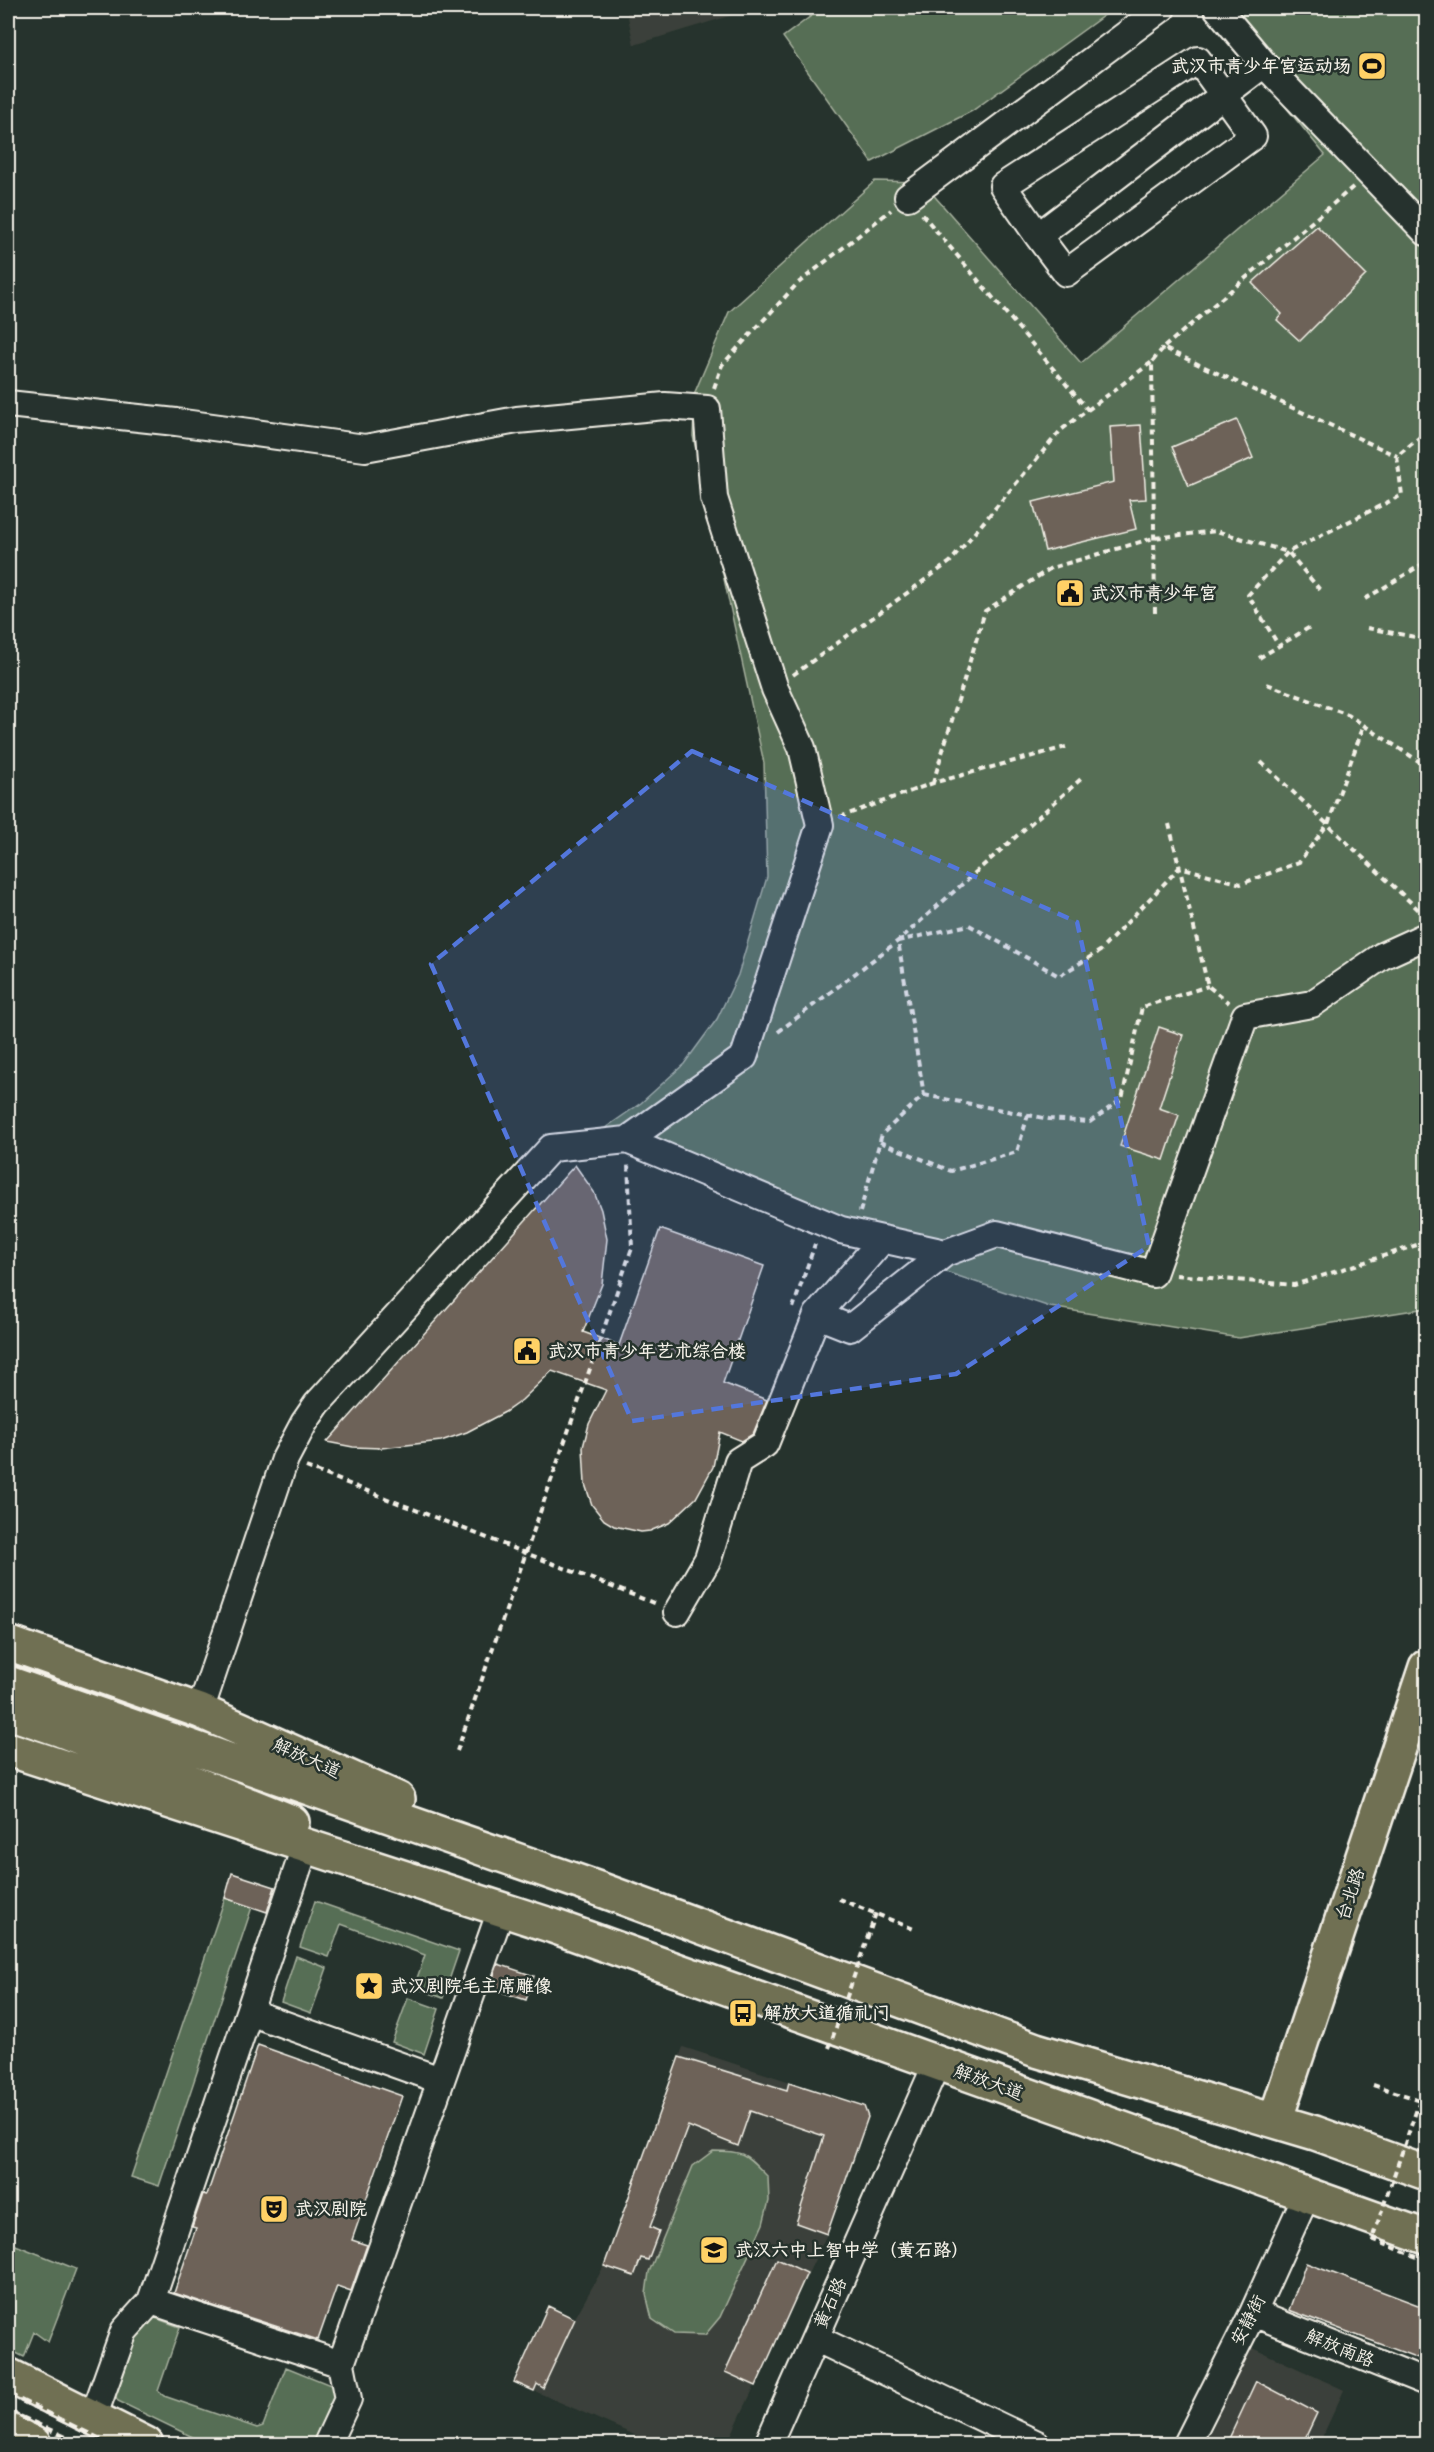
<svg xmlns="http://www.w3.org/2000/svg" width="1434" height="2452" viewBox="0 0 1434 2452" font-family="'Shantell Sans','LXGW WenKai TC',sans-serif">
<rect width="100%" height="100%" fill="#26332d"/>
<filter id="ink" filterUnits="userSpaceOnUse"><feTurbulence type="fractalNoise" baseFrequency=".0167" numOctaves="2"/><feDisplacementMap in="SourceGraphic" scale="12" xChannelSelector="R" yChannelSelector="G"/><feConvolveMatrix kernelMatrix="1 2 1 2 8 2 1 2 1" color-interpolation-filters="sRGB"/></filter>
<g filter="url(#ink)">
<path fill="#3b413a" d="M 626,8 L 738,8 L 739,13 L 634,45 Z
M 683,2047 L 864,2106 L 868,2117 L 827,2234 L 727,2444 L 655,2444 L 514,2382 L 548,2306 L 575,2318 L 604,2266 Z
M 1251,2347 L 1344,2390 L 1319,2444 L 1205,2444 Z"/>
<path fill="#576e54" stroke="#a6b09e" stroke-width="1.5" d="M 822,8 L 1114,8 L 972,111 L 872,162 L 783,37 Z
M 1205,8 L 1426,8 L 1426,1308 L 1239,1338 L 1050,1307 L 848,1239 L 592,1137 L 641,1103 L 684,1064 L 717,1019 L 738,975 L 767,877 L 764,763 L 693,436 L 695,392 L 729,312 L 875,181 L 922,182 L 1081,363 L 1325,155 Z
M 225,1898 L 252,1907 L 159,2186 L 131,2177 Z
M 315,1901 L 459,1951 L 443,1998 L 414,1987 L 425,1955 L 341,1924 L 329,1957 L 300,1947 Z
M 296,1956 L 327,1968 L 311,2013 L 281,2002 Z
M 408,1998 L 439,2009 L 424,2054 L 392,2042 Z
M 713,2151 C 746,2151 745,2154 768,2177 L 769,2201 L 763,2224 L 720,2317 L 705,2335 L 674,2334 L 652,2319 L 646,2294 L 649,2272 L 693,2166 Z
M 8,2242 L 76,2269 L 48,2342 L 34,2332 L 24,2357 L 8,2349 Z
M 147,2315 L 180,2327 L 158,2391 L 164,2396 L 257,2428 L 263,2426 L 286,2367 L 333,2386 L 340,2401 L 321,2444 L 207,2444 L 118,2401 L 113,2391 L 139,2322 Z"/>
<path fill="#6d6259" stroke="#f4f1e8" stroke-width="1.5" d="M 1317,226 L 1366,275 L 1300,341 L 1277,320 L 1282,314 L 1252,283 Z
M 1237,420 L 1253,458 L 1189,486 L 1172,447 Z
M 1141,425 L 1146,499 L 1129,500 L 1136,529 L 1045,551 L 1033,502 L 1114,482 L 1110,427 Z
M 1159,1027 L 1183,1035 L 1159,1108 L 1179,1115 L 1164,1160 L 1120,1146 Z
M 575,1165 L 594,1192 L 601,1210 L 607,1239 L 602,1284 L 583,1332 L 619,1345 L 660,1229 L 764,1266 L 723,1383 L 767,1400 L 753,1434 L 742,1441 L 720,1432 L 713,1467 L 696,1498 L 669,1523 L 650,1531 L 641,1532 L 614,1526 L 604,1520 L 592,1505 L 585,1484 L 583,1447 L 589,1424 L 606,1390 L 552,1371 L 522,1400 L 505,1412 L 467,1432 L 441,1441 L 381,1448 L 353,1447 L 327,1442 Z
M 232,1873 L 275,1887 L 267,1912 L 225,1898 Z
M 498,1964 L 534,1976 L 526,2000 L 489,1988 Z
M 258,2045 L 402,2096 L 352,2240 L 367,2245 L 351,2291 L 337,2286 L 318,2340 L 174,2293 L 196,2228 L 192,2227 L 203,2194 L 207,2195 Z
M 679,2057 L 787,2090 L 789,2082 L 864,2106 L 868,2117 L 827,2234 L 796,2223 L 824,2136 L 750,2111 L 738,2146 L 688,2126 L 650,2227 L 659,2231 L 648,2260 L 641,2258 L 634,2276 L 604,2266 Z
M 777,2259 L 807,2273 L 756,2386 L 725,2372 Z
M 1306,2263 L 1426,2308 L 1426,2361 L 1289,2310 Z
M 548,2306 L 575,2319 L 543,2388 L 537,2384 L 534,2391 L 514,2382 Z
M 1256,2381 L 1317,2413 L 1302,2445 L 1267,2445 L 1252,2437 L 1248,2445 L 1226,2445 Z"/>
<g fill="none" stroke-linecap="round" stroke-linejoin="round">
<g stroke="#f4f1e8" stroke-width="30">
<path id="minor" d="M 1217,8 L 1264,64
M 908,197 L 1162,8
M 1038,236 L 1003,186 L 1198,60 L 1253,136 L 1066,273 L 1038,236 L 1264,64 L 1426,232
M 8,404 L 176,422 L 365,448 L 517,420 L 665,406 L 707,409 L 714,498 L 775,689 L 802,748 L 820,825 L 744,1057 L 627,1140 L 551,1148 L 317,1404 L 304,1423 L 285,1459 L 200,1711
M 627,1140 L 841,1230 L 945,1253
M 817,1315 L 883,1239
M 677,1612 L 708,1559 L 738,1461 L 765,1444 L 817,1315 L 850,1328 L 945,1253 L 997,1234 L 1153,1274 L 1245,1016 L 1312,1004 L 1382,956 L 1426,936
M 249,2012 L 440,2080
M 151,2301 L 341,2364
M 1253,2313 L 1426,2382
M 815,2338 L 1037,2444
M 93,2418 L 124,2331 L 151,2301 L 305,1847
M 327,2444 L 348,2399 L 341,2364 L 501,1910
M 768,2444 L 937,2063
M 1187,2444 L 1253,2313 L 1307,2194"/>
</g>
<g stroke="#f4f1e8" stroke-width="38">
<path id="major" d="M 8,1643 L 200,1711 L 398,1799
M 8,1683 L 599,1889 L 1036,2050 L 1315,2133 L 1426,2173
M 8,1712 L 61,1730 L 292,1822
M 8,1749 L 553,1926 L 1426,2237
M 1275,2121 L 1426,1667
M 8,2375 L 146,2444
M 8,2430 L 34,2444"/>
</g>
<path stroke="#f4f1e8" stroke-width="4" stroke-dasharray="6 4.5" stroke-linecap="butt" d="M 1353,187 L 1163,348 L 1397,456
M 922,214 L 1088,410
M 714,388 L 722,365 L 797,284 L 891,210
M 1320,590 L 1288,552 L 1402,495 L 1397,456 L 1426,432
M 1365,599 L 1426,562
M 1155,613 L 1152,362 L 1163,348
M 1367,628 L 1426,639
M 1259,658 L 1310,627
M 793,675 L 950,562 L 1061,430 L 1152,362
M 1267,684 L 1348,715 L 1420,762 L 1426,772
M 1261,762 L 1422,913
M 933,783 L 985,611 L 1051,568 L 1154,538 L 1216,531 L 1288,552 L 1248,595 L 1279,646
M 840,817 L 933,783 L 1066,747
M 1169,824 L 1208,986 L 1229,1003
M 778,1032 L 898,941 L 1081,779
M 924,1095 L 1049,1119 L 1090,1122 L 1122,1099 L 1142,1007 L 1208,986
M 880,1142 L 951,1171 L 1017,1152 L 1028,1115
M 860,1212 L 882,1134 L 924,1095 L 898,941 L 969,925 L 1059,976 L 1100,951 L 1180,867 L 1241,884 L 1299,862 L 1328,824 L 1364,725
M 1176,1275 L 1294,1285 L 1426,1242
M 793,1308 L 815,1244
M 306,1467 L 656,1604
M 457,1751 L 632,1248 L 628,1164
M 839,1899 L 916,1930
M 1373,2085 L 1420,2100"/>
<use href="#minor" stroke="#26332d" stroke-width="26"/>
<use href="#major" stroke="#706f52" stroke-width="33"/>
<path stroke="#f4f1e8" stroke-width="4.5" stroke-dasharray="9 4.5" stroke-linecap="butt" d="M 8,2394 L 110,2444
M 8,2411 L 81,2444"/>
<path stroke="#f4f1e8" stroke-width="4" stroke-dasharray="6 4.5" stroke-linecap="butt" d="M 829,2048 L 876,1913
M 1417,2257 L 1372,2239 L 1420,2100 L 1426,2102"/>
</g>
</g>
<path fill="#5377dc" fill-opacity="0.2" stroke="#5377dc" stroke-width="4.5" stroke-dasharray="12 8" stroke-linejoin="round" d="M 692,751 L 1077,922 L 1149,1246 L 956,1374 L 632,1421 L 431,964 Z"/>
<defs>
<g id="stadium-square" transform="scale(1.5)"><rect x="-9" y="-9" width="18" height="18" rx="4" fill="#ffd166" stroke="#26332d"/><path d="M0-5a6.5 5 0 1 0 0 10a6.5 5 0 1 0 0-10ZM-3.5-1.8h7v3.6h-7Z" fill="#111"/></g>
<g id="civic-square" transform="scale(1.5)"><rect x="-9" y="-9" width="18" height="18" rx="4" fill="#ffd166" stroke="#26332d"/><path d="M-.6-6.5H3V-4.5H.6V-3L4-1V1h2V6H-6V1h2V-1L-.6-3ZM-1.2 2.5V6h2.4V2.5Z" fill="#111"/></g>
<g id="sight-square" transform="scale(1.5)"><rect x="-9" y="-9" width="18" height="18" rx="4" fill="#ffd166" stroke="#26332d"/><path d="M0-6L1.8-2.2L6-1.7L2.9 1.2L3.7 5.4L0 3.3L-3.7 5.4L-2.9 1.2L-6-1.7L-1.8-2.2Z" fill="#111"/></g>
<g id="bus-square" transform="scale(1.5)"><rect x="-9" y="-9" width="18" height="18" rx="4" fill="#ffd166" stroke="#26332d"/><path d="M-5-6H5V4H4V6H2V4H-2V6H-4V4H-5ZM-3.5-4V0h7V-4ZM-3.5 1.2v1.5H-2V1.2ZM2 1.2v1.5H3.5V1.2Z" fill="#111"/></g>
<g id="theatre-square" transform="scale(1.5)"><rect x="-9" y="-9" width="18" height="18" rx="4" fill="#ffd166" stroke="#26332d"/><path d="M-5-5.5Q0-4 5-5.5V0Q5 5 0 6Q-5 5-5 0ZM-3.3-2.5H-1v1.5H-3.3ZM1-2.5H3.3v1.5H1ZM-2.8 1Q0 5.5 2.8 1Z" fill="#111"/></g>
<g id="school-square" transform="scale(1.5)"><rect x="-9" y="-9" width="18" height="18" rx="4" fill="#ffd166" stroke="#26332d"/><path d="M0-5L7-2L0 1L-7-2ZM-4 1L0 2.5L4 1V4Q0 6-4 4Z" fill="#111"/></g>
</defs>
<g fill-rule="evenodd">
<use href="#stadium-square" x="1372" y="66"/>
<use href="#civic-square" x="1070" y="593"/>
<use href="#civic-square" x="527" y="1351"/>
<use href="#sight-square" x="369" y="1986"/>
<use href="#bus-square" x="743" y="2013"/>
<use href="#theatre-square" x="274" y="2209"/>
<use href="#school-square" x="714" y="2250"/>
</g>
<g text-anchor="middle" stroke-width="5" stroke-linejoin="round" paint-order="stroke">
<g font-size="18" font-weight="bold" fill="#f4f1e8" stroke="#26332d" text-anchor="start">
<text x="1351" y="72" text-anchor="end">武汉市青少年宫运动场</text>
<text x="1091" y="599">武汉市青少年宫</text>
<text x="548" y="1357">武汉市青少年艺术综合楼</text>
<text x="390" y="1992">武汉剧院毛主席雕像</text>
<text x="764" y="2019">解放大道循礼门</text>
<text x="295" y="2215">武汉剧院</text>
<text x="735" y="2256">武汉六中上智中学（黄石路）</text>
</g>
<g font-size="18" fill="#f4f1e8" stroke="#26332d">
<text transform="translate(307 1758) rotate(24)" y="6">解放大道</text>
<text transform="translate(1350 1894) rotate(-71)" y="6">台北路</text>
<text transform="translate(989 2082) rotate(20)" y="6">解放大道</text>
<text transform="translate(830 2303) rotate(-66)" y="6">黄石路</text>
<text transform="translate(1248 2320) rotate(-63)" y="6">安静街</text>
<text transform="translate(1340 2348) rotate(22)" y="6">解放南路</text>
</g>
</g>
<rect width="1434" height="2452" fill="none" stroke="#26332d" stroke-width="30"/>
<rect x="15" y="15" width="1404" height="2422" fill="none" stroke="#f4f1e8" stroke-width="2" filter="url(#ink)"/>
</svg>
